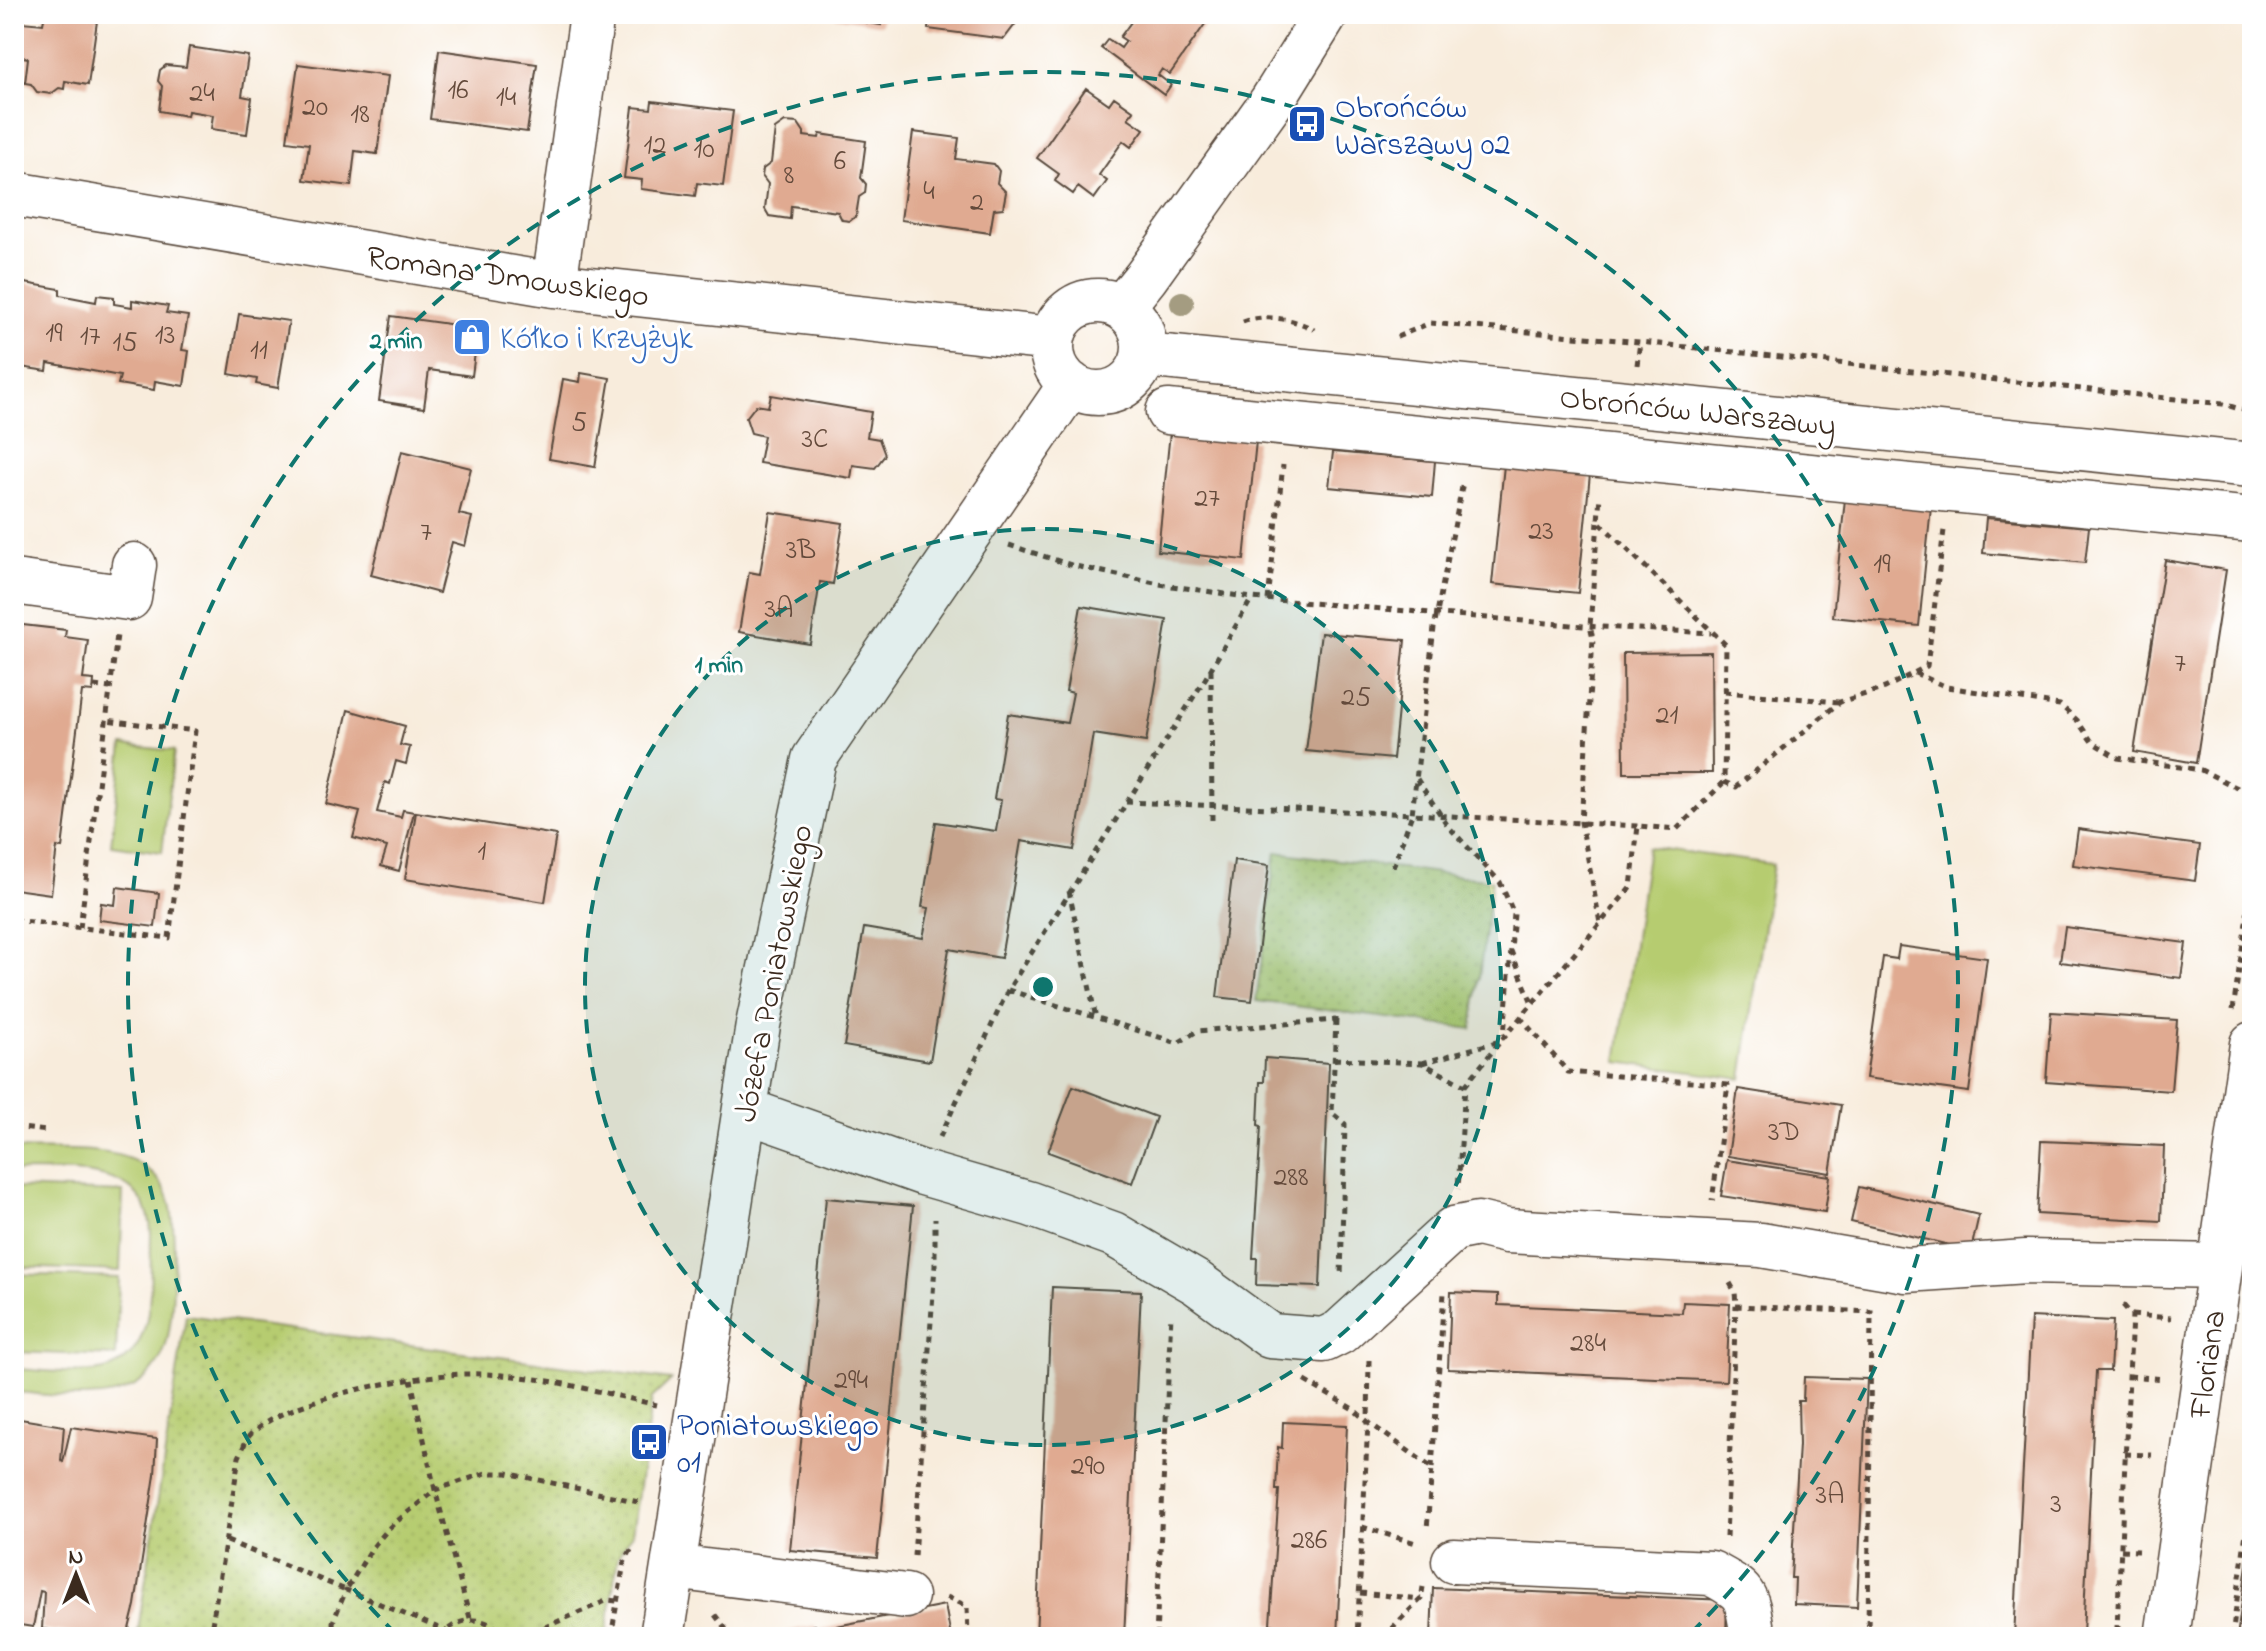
<svg xmlns="http://www.w3.org/2000/svg" width="2266" height="1651" viewBox="0 0 2266 1651" font-family="'Indie Flower',sans-serif">
<defs>
<pattern id="park-dots" width="8" height="8" patternUnits="userSpaceOnUse" patternTransform="scale(2)"><rect width="8" height="8" fill="#b6cc70"/><path d="M2 2h.1M6 6h.1" fill="none" stroke="#9daf61" stroke-width="1.8" stroke-linecap="round"/></pattern>
</defs>
<rect width="100%" height="100%" fill="#fff"/>
<filter id="ink" filterUnits="userSpaceOnUse"><feTurbulence type="fractalNoise" baseFrequency=".0125" numOctaves="2"/><feDisplacementMap in="SourceGraphic" scale="16" xChannelSelector="R" yChannelSelector="G"/><feConvolveMatrix kernelMatrix="1 2 1 2 8 2 1 2 1" color-interpolation-filters="sRGB"/></filter>
<filter id="wash" filterUnits="userSpaceOnUse"><feTurbulence type="fractalNoise" baseFrequency=".006" numOctaves="4" result="noise"/><feDisplacementMap in="SourceGraphic" scale="32" xChannelSelector="R" yChannelSelector="G"/><feGaussianBlur stdDeviation="1.8" result="paint"/><feColorMatrix in="noise" values="0 0 0 0 0 0 0 0 0 0 0 0 0 0 0 0 0 1.4 0 .05"/><feComposite in="paint" operator="in"/></filter>
<g filter="url(#wash)">
<rect width="100%" height="100%" fill="#f8ecdc"/>
<path fill="#b6cc70" stroke="#787b47" stroke-width="2" d="M 123,745 L 174,751 L 162,852 L 111,845 Z
M 1648,847 L 1773,864 L 1742,1079 L 1617,1062 Z
M 14,1149 C 50,1151 110,1145 140,1164 C 152,1172 163,1183 168,1196 C 178,1222 174,1322 165,1348 C 160,1363 148,1378 135,1386 C 101,1405 51,1394 14,1392 L 14,1369 C 40,1370 68,1374 94,1372 C 161,1365 149,1282 151,1234 C 150,1161 64,1173 14,1171 Z
M 14,1188 L 123,1192 L 120,1271 L 14,1267 Z
M 14,1274 L 119,1278 L 116,1356 L 14,1352 Z"/>
<path fill="url(#park-dots)" stroke="#787b47" stroke-width="2" d="M 1276,852 L 1492,880 L 1472,1029 L 1256,1001 Z
M 186,1315 L 671,1380 L 652,1398 L 632,1534 L 618,1556 L 606,1637 L 137,1637 Z"/>
<g id="blocks">
<path fill="#e0aa91" d="M 45,14 L 98,14 L 88,85 L 65,81 L 64,89 L 59,88 L 51,94 L 37,92 L 31,84 L 25,83 L 28,58 L 17,56 L 22,22 L 43,24 Z
M 819,14 L 882,14 L 881,25 Z
M 930,14 L 1023,14 L 1004,39 L 928,29 Z
M 1137,14 L 1212,14 L 1170,74 L 1162,69 L 1158,75 L 1171,85 L 1164,95 L 1101,48 L 1108,39 L 1121,48 L 1126,41 L 1120,37 Z
M 189,47 L 248,56 L 242,96 L 252,98 L 247,134 L 211,129 L 213,115 L 188,111 L 187,116 L 159,111 L 162,86 L 158,81 L 160,70 L 166,65 L 186,67 Z
M 439,50 L 537,64 L 527,132 L 430,119 Z
M 298,64 L 388,76 L 377,154 L 355,151 L 351,186 L 304,180 L 309,144 L 287,141 Z
M 1086,88 L 1109,104 L 1114,97 L 1134,111 L 1128,118 L 1144,129 L 1131,147 L 1123,141 L 1099,175 L 1107,181 L 1094,199 L 1078,187 L 1073,194 L 1055,181 L 1059,174 L 1037,158 Z
M 652,101 L 733,111 L 723,186 L 697,183 L 695,196 L 641,189 L 642,180 L 624,178 L 633,107 L 651,109 Z
M 785,122 L 798,123 L 804,132 L 804,136 L 819,138 L 820,134 L 866,141 L 861,178 L 866,184 L 865,193 L 859,197 L 856,216 L 850,221 L 842,220 L 838,212 L 791,206 L 790,219 L 769,216 L 765,209 L 768,184 L 762,176 L 763,169 L 771,163 L 775,129 Z
M 913,132 L 959,138 L 956,159 L 994,164 L 999,171 L 997,183 L 1006,192 L 1003,208 L 994,209 L 990,233 L 901,220 Z
M 25,283 L 60,289 L 60,295 L 96,302 L 97,295 L 114,297 L 114,304 L 132,307 L 132,300 L 168,306 L 166,313 L 188,316 L 182,350 L 189,351 L 184,386 L 155,381 L 154,390 L 118,384 L 120,376 L 48,363 L 47,371 L 14,366 L 14,288 L 24,290 Z
M 239,314 L 289,321 L 278,388 L 256,384 L 257,379 L 229,374 Z
M 391,316 L 478,328 L 472,376 L 429,370 L 424,408 L 379,401 Z
M 581,373 L 610,378 L 595,467 L 549,459 L 563,379 L 580,382 Z
M 771,395 L 871,412 L 867,437 L 879,439 L 885,455 L 875,468 L 853,465 L 851,478 L 759,463 L 764,436 L 751,433 L 746,418 L 756,405 L 768,407 Z
M 1170,432 L 1256,441 L 1244,560 L 1158,551 Z
M 402,451 L 471,468 L 459,514 L 472,517 L 465,546 L 452,542 L 439,593 L 371,575 Z
M 1333,452 L 1435,461 L 1432,497 L 1329,487 Z
M 1504,465 L 1590,474 L 1578,593 L 1492,584 Z
M 1845,499 L 1931,507 L 1919,626 L 1833,617 Z
M 770,512 L 843,523 L 833,584 L 820,582 L 810,644 L 739,632 L 749,572 L 760,574 Z
M 1986,518 L 2089,527 L 2085,563 L 1983,553 Z
M 2165,560 L 2226,570 L 2196,763 L 2134,752 Z
M 1081,606 L 1167,620 L 1146,742 L 1093,734 L 1074,850 L 1021,841 L 1001,958 L 949,949 L 930,1061 L 844,1046 L 864,928 L 923,938 L 929,908 L 922,907 L 936,822 L 996,831 L 1001,800 L 994,799 L 1008,714 L 1067,723 L 1073,693 L 1066,691 Z
M 14,624 L 66,630 L 65,637 L 88,640 L 83,679 L 94,680 L 93,692 L 82,691 L 62,848 L 57,847 L 51,894 L 14,889 Z
M 1321,633 L 1405,640 L 1393,759 L 1306,751 Z
M 1711,652 L 1712,773 L 1624,773 L 1623,653 Z
M 348,710 L 405,726 L 400,745 L 410,747 L 406,764 L 396,761 L 390,784 L 385,782 L 377,812 L 401,817 L 403,810 L 414,812 L 399,871 L 381,866 L 387,847 L 353,838 L 360,812 L 326,804 Z
M 416,812 L 556,835 L 545,902 L 405,879 Z
M 2078,829 L 2200,845 L 2195,881 L 2073,865 Z
M 1234,860 L 1269,865 L 1252,1001 L 1217,997 Z
M 117,887 L 159,893 L 155,927 L 99,920 L 101,903 L 115,905 Z
M 2065,927 L 2186,943 L 2181,978 L 2060,962 Z
M 1899,946 L 1987,958 L 1969,1092 L 1866,1078 L 1883,957 L 1897,959 Z
M 2051,1012 L 2177,1020 L 2171,1091 L 2046,1082 Z
M 1265,1058 L 1329,1063 L 1320,1287 L 1256,1285 L 1257,1258 L 1253,1258 L 1261,1126 L 1258,1125 L 1260,1082 L 1264,1082 Z
M 1073,1086 L 1156,1117 L 1132,1183 L 1048,1152 Z
M 1738,1089 L 1841,1105 L 1830,1173 L 1728,1156 Z
M 2041,1141 L 2164,1146 L 2161,1221 L 2037,1214 Z
M 1727,1160 L 1830,1176 L 1825,1212 L 1721,1196 Z
M 1859,1187 L 1979,1215 L 1971,1250 L 1851,1222 Z
M 826,1198 L 913,1206 L 877,1558 L 790,1550 Z
M 1052,1287 L 1141,1291 L 1124,1637 L 1036,1637 Z
M 1451,1292 L 1498,1294 L 1498,1305 L 1682,1313 L 1683,1302 L 1730,1304 L 1726,1381 L 1448,1369 Z
M 2031,1317 L 2113,1321 L 2110,1371 L 2096,1371 L 2083,1634 L 2096,1634 L 2096,1637 L 2014,1637 Z
M 1804,1377 L 1867,1379 L 1857,1607 L 1794,1604 L 1795,1578 L 1791,1578 L 1799,1445 L 1798,1401 L 1803,1401 Z
M 14,1418 L 64,1426 L 61,1461 L 63,1462 L 71,1427 L 157,1439 L 155,1475 L 135,1605 L 127,1637 L 98,1637 L 42,1629 L 44,1592 L 40,1591 L 33,1627 L 14,1624 Z
M 1283,1422 L 1347,1425 L 1337,1637 L 1274,1637 L 1275,1625 L 1270,1624 L 1279,1490 L 1276,1490 L 1278,1447 L 1282,1448 Z
M 2250,1543 L 2252,1637 L 2237,1637 Z
M 1433,1588 L 1727,1600 L 1726,1637 L 1431,1637 Z
M 945,1605 L 951,1637 L 760,1637 L 815,1625 L 816,1630 Z"/>
</g>
</g>
<g filter="url(#ink)">
<use href="#blocks" fill-opacity="0" stroke="#57473a" stroke-width="2"/>
<g fill="none" stroke-linecap="round" stroke-linejoin="round">
<g stroke="#57473a" stroke-width="47">
<path id="minor" d="M 14,194 L 554,285 L 1052,339
M 554,285 L 592,14
M1052 347a46 46 0 1 1 92 0a46 46 0 1 1-92 0Z
M 1122,307 L 1146,277 L 1272,101 L 1326,14
M 1144,355 L 2252,465
M 1168,412 L 2252,520
M 14,582 L 129,598 L 134,565
M 745,1110 L 923,1173 L 1030,1204 L 1113,1234 L 1197,1283 L 1270,1336 L 1324,1340 L 1340,1332 L 1453,1229 L 1478,1224 L 1507,1231 L 1761,1245 L 1906,1270 L 2026,1262 L 2220,1266
M 1454,1561 L 1711,1573 C 1749,1593 1746,1595 1753,1637
M 673,1567 L 906,1596
M 662,1637 L 758,1025 L 814,759 L 1071,384
M 2167,1637 L 2252,1044"/>
</g>
<path stroke="#57473a" stroke-width="5" stroke-dasharray="6 6" stroke-linecap="butt" d="M 1243,322 C 1264,314 1295,318 1314,330
M 1397,337 L 1430,323 L 1640,342 L 2223,404 L 2243,410 L 2252,419
M 1637,365 L 1640,342
M 2243,410 L 2252,399
M 1598,522 L 1590,626 L 1593,639 L 1581,822 L 1600,923
M 1009,545 L 1071,565 L 1159,584 L 1252,598 L 1584,626 L 1711,633
M 1268,600 L 1283,465
M 1211,670 L 1212,820
M 1915,673 L 1947,687 L 2060,705 L 2077,720 L 2092,742 L 2118,758 L 2201,770 L 2252,795
M 94,686 L 110,688
M 1725,692 L 1839,702
M 1417,779 L 1448,826 L 1500,882 L 1514,914 L 1504,1035
M 1724,782 L 1736,787 L 1840,702 L 1885,688 L 1927,666 L 1944,530
M 1126,802 L 1412,814 L 1434,628 L 1463,482
M 1393,867 L 1412,814 L 1638,826
M 1069,891 L 1096,1018
M 14,920 L 169,938 L 195,731 L 106,720
M 80,928 L 117,635
M 1511,951 L 1532,1003
M 1008,990 L 1178,1043 L 1197,1031 L 1336,1020 L 1336,1012
M 2233,1010 L 2252,882
M 1520,1017 L 1568,1072 L 1728,1085 L 1712,1201
M 1336,1020 L 1332,1113 L 1345,1124 L 1341,1277
M 14,1023 L 17,1024
M 1334,1059 L 1422,1063 L 1465,1086 L 1458,1189
M 1422,1063 L 1500,1041 L 1504,1037 L 1631,887 L 1638,826 L 1677,829 L 1724,782 L 1726,645 L 1598,521 L 1600,496
M 1465,1086 L 1499,1043
M 14,1127 L 47,1131
M 940,1137 L 1008,990 L 1205,679 L 1252,598
M 1730,1283 L 1735,1292 L 1736,1306 L 1871,1312 L 1871,1306
M 2123,1305 L 2132,1315 L 2117,1628 L 2129,1630
M 2132,1315 L 2171,1318
M 1369,1360 L 1368,1422 L 1432,1468 L 1427,1529
M 2129,1376 L 2164,1379
M 1305,1381 L 1353,1409 L 1368,1422 L 1357,1637
M 2125,1454 L 2152,1455
M 1432,1468 L 1444,1293
M 1362,1527 L 1419,1544
M 1726,1537 L 1736,1306
M 227,1541 L 346,1590 L 372,1548 L 390,1527 L 435,1490 L 411,1380
M 2121,1550 L 2140,1551
M 914,1556 L 935,1266 L 935,1218
M 1360,1593 L 1421,1599
M 947,1597 L 967,1606 L 968,1637
M 715,1615 L 732,1637
M 470,1618 L 435,1490 L 486,1473 L 507,1473 L 643,1503
M 210,1637 L 239,1457 C 243,1450 245,1440 250,1435 C 285,1398 414,1375 465,1374 C 529,1372 595,1391 657,1405
M 334,1637 L 333,1622 L 346,1590 L 446,1631
M 440,1637 C 459,1615 487,1614 505,1637
M 522,1637 L 608,1600 L 617,1601
M 611,1637 L 624,1563 L 633,1546
M 1156,1637 L 1171,1314
M 1383,1637 L 1421,1599 L 1423,1587
M 1868,1637 L 1871,1312
M 2232,1637 L 2252,1487"/>
<use href="#minor" stroke="#fff" stroke-width="44"/>
</g>
<circle fill="#a49c81" cx="1182" cy="303" r="12"/>
</g>
<circle cx="1043" cy="987" r="458" fill="#0f766e" fill-opacity=".12"/>
<g fill="none" stroke="#0f766e" stroke-width="4" stroke-dasharray="14 10">
<circle cx="1043" cy="987" r="458"/>
<path d="M396 1634A915 915 0 1 1 1690 1634"/>
</g>
<defs>
<g id="bus-square" transform="scale(2)"><rect x="-9" y="-9" width="18" height="18" rx="4" fill="#1a4fb4" stroke="#fff"/><path d="M-5-6H5V4H4V6H2V4H-2V6H-4V4H-5ZM-3.5-4V0h7V-4ZM-3.5 1.2v1.5H-2V1.2ZM2 1.2v1.5H3.5V1.2Z" fill="#fff"/></g>
<g id="shop-square" transform="scale(2)"><rect x="-9" y="-9" width="18" height="18" rx="4" fill="#3f7fe0" stroke="#fff"/><path d="M-5-2.5h2.3a2.7 3.5 0 0 1 5.4 0H5L5.5 6h-11ZM-1.5-2.5h3a1.5 2.3 0 0 0-3 0Z" fill="#fff"/></g>
</defs>
<g fill-rule="evenodd">
<use href="#bus-square" x="1307" y="124"/>
<use href="#shop-square" x="472" y="337"/>
<use href="#bus-square" x="649" y="1442"/>
</g>
<g text-anchor="middle" stroke-width="6" stroke-linejoin="round" paint-order="stroke">
<g font-size="28" fill="#644a3b">
<text x="458" y="98">16</text>
<text x="202" y="101">24</text>
<text x="506" y="105">14</text>
<text x="315" y="115">20</text>
<text x="360" y="122">18</text>
<text x="655" y="153">12</text>
<text x="704" y="157">10</text>
<text x="840" y="169">6</text>
<text x="789" y="183">8</text>
<text x="929" y="199">4</text>
<text x="977" y="210">2</text>
<text x="54" y="341">19</text>
<text x="165" y="343">13</text>
<text x="90" y="344">17</text>
<text x="125" y="350">15</text>
<text x="259" y="358">11</text>
<text x="579" y="430">5</text>
<text x="815" y="447">3C</text>
<text x="1207" y="506">27</text>
<text x="1541" y="539">23</text>
<text x="426" y="540">7</text>
<text x="801" y="558">3B</text>
<text x="1882" y="572">19</text>
<text x="779" y="617">3A</text>
<text x="2180" y="671">7</text>
<text x="1356" y="705">25</text>
<text x="1667" y="723">21</text>
<text x="482" y="859">1</text>
<text x="1784" y="1140">3D</text>
<text x="1291" y="1185">288</text>
<text x="1588" y="1351">284</text>
<text x="851" y="1388">294</text>
<text x="1088" y="1474">290</text>
<text x="1830" y="1503">3A</text>
<text x="2056" y="1512">3</text>
<text x="1309" y="1548">286</text>
</g>
<g font-size="32" fill="#164399" stroke="#fff" text-anchor="start">
<text x="1335" y="117">Obrońców<tspan x="1335" dy="37">Warszawy 02</tspan></text>
<text x="677" y="1435">Poniatowskiego<tspan x="677" dy="37">01</tspan></text>
</g>
<g font-size="32" fill="#3b2a1e" stroke="#fff">
<text transform="translate(508 275) rotate(8)" y="11">Romana Dmowskiego</text>
<text transform="translate(1698 410) rotate(6)" y="11">Obrońców Warszawy</text>
<text transform="translate(772 973) rotate(-79)" y="11">Józefa Poniatowskiego</text>
<text transform="translate(2206 1364) rotate(-82)" y="11">Floriana</text>
</g>
<g font-size="32" fill="#366cbe" stroke="#fff" text-anchor="start">
<text x="500" y="348">Kółko i Krzyżyk</text>
</g>
</g>
<circle cx="1043" cy="987" r="12" fill="#0f766e" stroke="#fff" stroke-width="4"/>
<g font-size="24" text-anchor="middle" font-weight="bold" fill="#0f766e" stroke="#fff" stroke-width="6" stroke-linejoin="round" paint-order="stroke">
<text x="396" y="348">2 min</text>
<text x="719" y="672">1 min</text>
</g>
<rect width="2266" height="1651" fill="none" stroke="#fff" stroke-width="48"/>
<g transform="translate(76 1575)" stroke="#ffffff" stroke-width="6" paint-order="stroke">
<path d="M0-6L14 30L0 20L-14 30Z" fill="#3b2a1e"/>
<text y="-12" font-size="22" font-weight="bold" text-anchor="middle" fill="#3b2a1e">N</text>
</g>
</svg>
